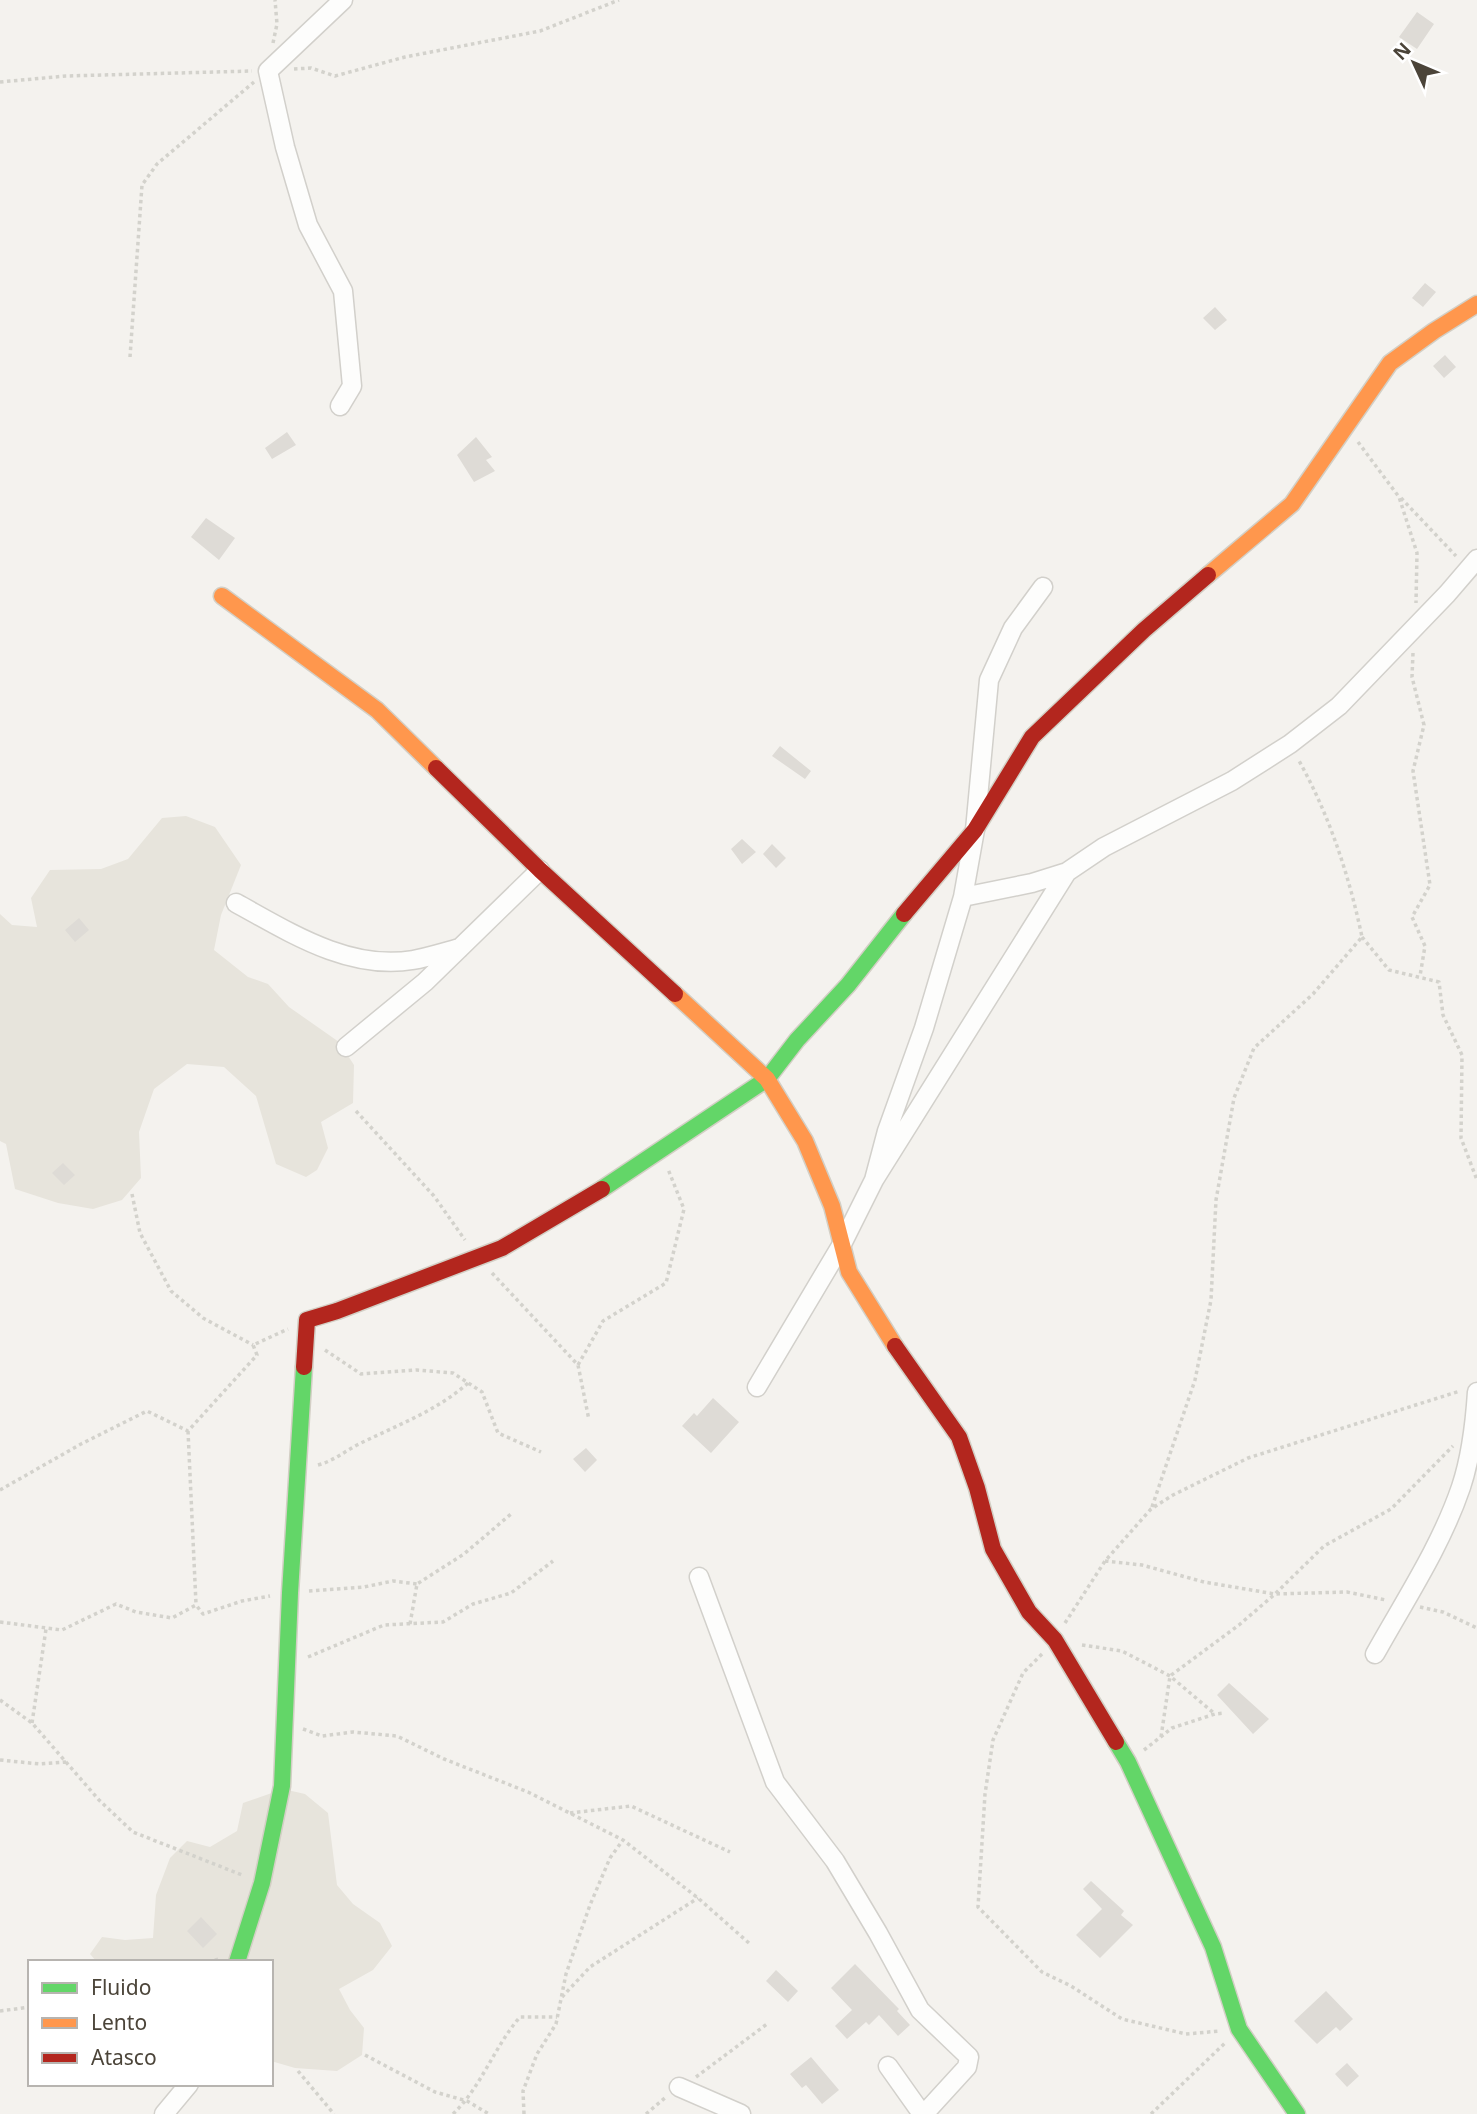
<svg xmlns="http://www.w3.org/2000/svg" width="1477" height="2114" viewBox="0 0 1477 2114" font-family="'Noto Sans',sans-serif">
<rect width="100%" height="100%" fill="#f4f2ee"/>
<path fill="#e7e4dc" d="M 186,816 L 215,827 L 241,865 L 221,915 L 214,950 L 248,977 L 268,984 L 289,1007 L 339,1042 L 354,1065 L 353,1103 L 321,1122 L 328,1148 L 317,1170 L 306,1177 L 276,1164 L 256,1096 L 224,1067 L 187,1064 L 154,1089 L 139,1132 L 141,1178 L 122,1200 L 93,1209 L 58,1203 L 15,1189 L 6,1144 L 0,1141 L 0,914 L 12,925 L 37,927 L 31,898 L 50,870 L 101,869 L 128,859 L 162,818 Z
M 283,1789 L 305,1794 L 328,1813 L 337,1885 L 353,1904 L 380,1923 L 392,1946 L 373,1970 L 339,1989 L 350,2010 L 364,2028 L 362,2055 L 337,2071 L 295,2068 L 271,2061 L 271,1962 L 97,1962 L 90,1954 L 102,1937 L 125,1940 L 153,1938 L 156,1895 L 170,1858 L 187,1841 L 210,1847 L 237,1831 L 243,1803 Z"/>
<path fill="#dedbd6" d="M 1417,12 L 1434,24 L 1417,49 L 1399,37 Z
M 1425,283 L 1436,292 L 1423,307 L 1412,298 Z
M 1215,307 L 1227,320 L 1215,330 L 1203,318 Z
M 1445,355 L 1456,367 L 1444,378 L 1433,366 Z
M 287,432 L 296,445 L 272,459 L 265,448 Z
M 476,437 L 492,457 L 486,460 L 495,471 L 474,482 L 457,455 Z
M 206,518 L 235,538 L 219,560 L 191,537 Z
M 780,746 L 811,771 L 805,779 L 772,756 Z
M 742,839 L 756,852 L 742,864 L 731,849 Z
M 772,844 L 786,858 L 776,868 L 763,854 Z
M 79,918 L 89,930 L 75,942 L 65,930 Z
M 63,1163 L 75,1175 L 64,1185 L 52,1173 Z
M 713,1398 L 739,1422 L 711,1453 L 682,1426 L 694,1413 L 697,1416 Z
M 586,1448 L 597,1460 L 585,1472 L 573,1459 Z
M 1229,1683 L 1269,1719 L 1253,1734 L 1217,1695 Z
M 1091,1881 L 1124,1911 L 1121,1915 L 1133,1925 L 1100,1958 L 1076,1935 L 1102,1909 L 1083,1889 Z
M 201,1917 L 217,1934 L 203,1948 L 187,1931 Z
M 855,1964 L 899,2009 L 897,2011 L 910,2025 L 898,2036 L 879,2015 L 869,2025 L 866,2022 L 847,2039 L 835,2026 L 852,2010 L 831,1988 Z
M 776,1970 L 798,1991 L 788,2002 L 766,1981 Z
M 1326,1991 L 1353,2019 L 1340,2031 L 1336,2027 L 1317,2044 L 1294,2021 Z
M 811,2057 L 839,2090 L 822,2104 L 806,2085 L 802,2088 L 790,2074 Z
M 1347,2063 L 1359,2076 L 1347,2087 L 1335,2074 Z"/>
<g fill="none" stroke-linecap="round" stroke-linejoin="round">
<g stroke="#d2d0cb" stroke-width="21">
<path id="street" d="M 340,406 L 352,386 L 343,291 L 308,225 L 285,147 L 268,71 L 343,0
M 963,897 L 1032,883 L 1067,872 L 1104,847 L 1232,781 L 1290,744 L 1339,706 L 1447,594 L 1477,559
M 236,903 C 289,932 349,971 413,960 C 429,957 444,952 460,948
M 346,1047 L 425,982 L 540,870
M 874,1180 L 887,1131 L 924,1028 L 963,897 L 975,830 L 989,680 L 1013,628 L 1043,587
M 757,1387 L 842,1244 L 874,1180 L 1067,872
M 699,1577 L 775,1782 L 835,1861 L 878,1933 L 920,2010 L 969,2057 L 967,2067 L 924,2114
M 1375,1654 C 1405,1600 1441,1546 1461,1487 C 1471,1457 1475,1423 1477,1392
M 888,2066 L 922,2114
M 679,2087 L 741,2114
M 164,2114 L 189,2084"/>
</g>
<g stroke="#d3cfc5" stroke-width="19">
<path id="fast" d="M 602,1189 L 767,1079 L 797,1040 L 848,985 L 904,914
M 1116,1742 L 1128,1762 L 1213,1947 L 1239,2029 L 1297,2114
M 237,1962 L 262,1883 L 282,1786 L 290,1593 L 304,1367"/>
</g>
<g stroke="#d3cfc5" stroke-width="19">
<path id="slow" d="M 1208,575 L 1292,504 L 1390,363 L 1434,331 L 1477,304
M 222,596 L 377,710 L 436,768
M 675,994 L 767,1079 L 805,1141 L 832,1206 L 849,1272 L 895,1346"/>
</g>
<g stroke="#d3cfc5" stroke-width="19">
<path id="jam" d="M 436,768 L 540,870 L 675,994
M 904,914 L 975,830 L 1032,737 L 1144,630 L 1208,575
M 895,1346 L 959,1437 L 977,1488 L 993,1549 L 1029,1612 L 1055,1640 L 1116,1742
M 304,1367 L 307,1320 L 337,1311 L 502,1248 L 602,1189"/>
</g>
<path stroke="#d3d2cc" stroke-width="3.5" stroke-dasharray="3.5 3.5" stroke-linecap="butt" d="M 273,43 L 277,24 L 275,0
M 294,69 L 311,68 L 335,76 L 405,57 L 540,31 L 619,0
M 0,82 L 66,76 L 252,71
M 130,357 L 142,185 L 157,164 L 254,82
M 1358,442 L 1399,497 L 1417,553 L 1416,603
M 1401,498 L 1456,556
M 1413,653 L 1412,677 L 1424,725 L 1413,771 L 1430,885 L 1412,917 L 1425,946 L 1420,976
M 1362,937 L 1389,970 L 1439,982 L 1443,1015 L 1462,1055 L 1461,1138 L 1477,1180
M 356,1111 L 434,1196 L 465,1240
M 132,1194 L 140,1233 L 171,1291 L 203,1318 L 253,1345
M 492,1273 L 578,1365 L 589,1420
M 325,1350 L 361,1374 L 417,1370 L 453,1373 L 482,1392 L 498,1433 L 541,1452
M 578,1365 L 603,1321 L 666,1283 L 684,1209 L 668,1169
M 188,1431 L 196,1604
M 318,1465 C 333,1461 344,1452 357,1445 C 395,1426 437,1411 468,1383
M 0,1490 L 81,1444 L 147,1411 L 188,1431 L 257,1355 L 253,1345 L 288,1329
M 1152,1507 L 1195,1380 L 1211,1300 L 1216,1200 L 1234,1098 L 1254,1048 L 1313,994 L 1362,937 C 1349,875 1329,814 1298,759
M 1105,1561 L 1142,1565 L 1204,1582 L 1275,1594 L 1347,1592 L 1386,1600
M 309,1591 L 364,1587 L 393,1581 L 417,1584
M 1420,1607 L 1443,1612 L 1477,1628
M 0,1622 L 62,1630 L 116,1604 L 136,1612 L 172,1618 L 196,1605 L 203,1614 L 242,1601 L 270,1596
M 1065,1623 L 1105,1561 L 1151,1509 L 1173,1495 L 1248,1458 L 1460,1391
M 410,1624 L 417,1584 L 464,1554 L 511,1514
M 1082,1645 L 1122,1651 L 1170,1676 L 1215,1714
M 1042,1654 L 1023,1673 L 993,1740 L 985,1794 L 978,1907 L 1042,1972 L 1071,1986 L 1122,2019 L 1186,2034 L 1220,2031
M 308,1657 L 384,1625 L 443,1622 L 473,1604 L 511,1593 L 553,1561
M 0,1700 L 32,1723 L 99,1800 L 133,1832 L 242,1875
M 32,1723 L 46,1629
M 303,1729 L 322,1736 L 353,1732 L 397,1736 L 444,1759 L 528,1792 L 623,1840 L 698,1898 L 750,1944
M 1161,1737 L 1170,1676 L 1239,1625 L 1275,1594 L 1324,1546 L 1391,1509 L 1453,1446
M 1144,1750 L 1172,1728 L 1215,1714 L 1225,1713
M 0,1760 L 40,1764 L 66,1762
M 570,1813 L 631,1806 L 730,1852
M 208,1962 L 219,1959
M 562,1997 L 590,1967 L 698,1898
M 0,2011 L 30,2007
M 365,2055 L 435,2092 L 467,2101 L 489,2114
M 298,2071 L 334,2114
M 696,2077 L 767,2024
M 453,2114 C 482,2086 494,2047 520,2017 L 557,2017
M 524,2114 L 523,2091 L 537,2054 L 556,2024 L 566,1974 L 590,1905 L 610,1858 L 623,1840
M 646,2114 L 666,2097
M 1151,2114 L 1225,2043"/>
<use href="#street" stroke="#fdfdfc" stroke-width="18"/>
<use href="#fast" stroke="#63d668" stroke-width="16"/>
<use href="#slow" stroke="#ff974d" stroke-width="16"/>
<use href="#jam" stroke="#b3261e" stroke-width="16"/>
</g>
<rect x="28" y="1960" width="245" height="126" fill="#ffffff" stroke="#b7b4b0" stroke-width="2"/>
<rect x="42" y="1983" width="35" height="10" fill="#63d668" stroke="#b7b4b0" stroke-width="2"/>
<text x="91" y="1995" font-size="21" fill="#4b4439">Fluido</text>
<rect x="42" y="2018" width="35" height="10" fill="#ff974d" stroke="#b7b4b0" stroke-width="2"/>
<text x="91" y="2030" font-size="21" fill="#4b4439">Lento</text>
<rect x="42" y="2053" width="35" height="10" fill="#b3261e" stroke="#b7b4b0" stroke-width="2"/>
<text x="91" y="2065" font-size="21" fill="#4b4439">Atasco</text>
<g transform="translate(1414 63) rotate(314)" stroke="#ffffff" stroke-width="5" paint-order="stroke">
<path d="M0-5L12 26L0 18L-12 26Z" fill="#4b4439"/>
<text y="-10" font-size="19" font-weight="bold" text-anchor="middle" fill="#4b4439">N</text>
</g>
</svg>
